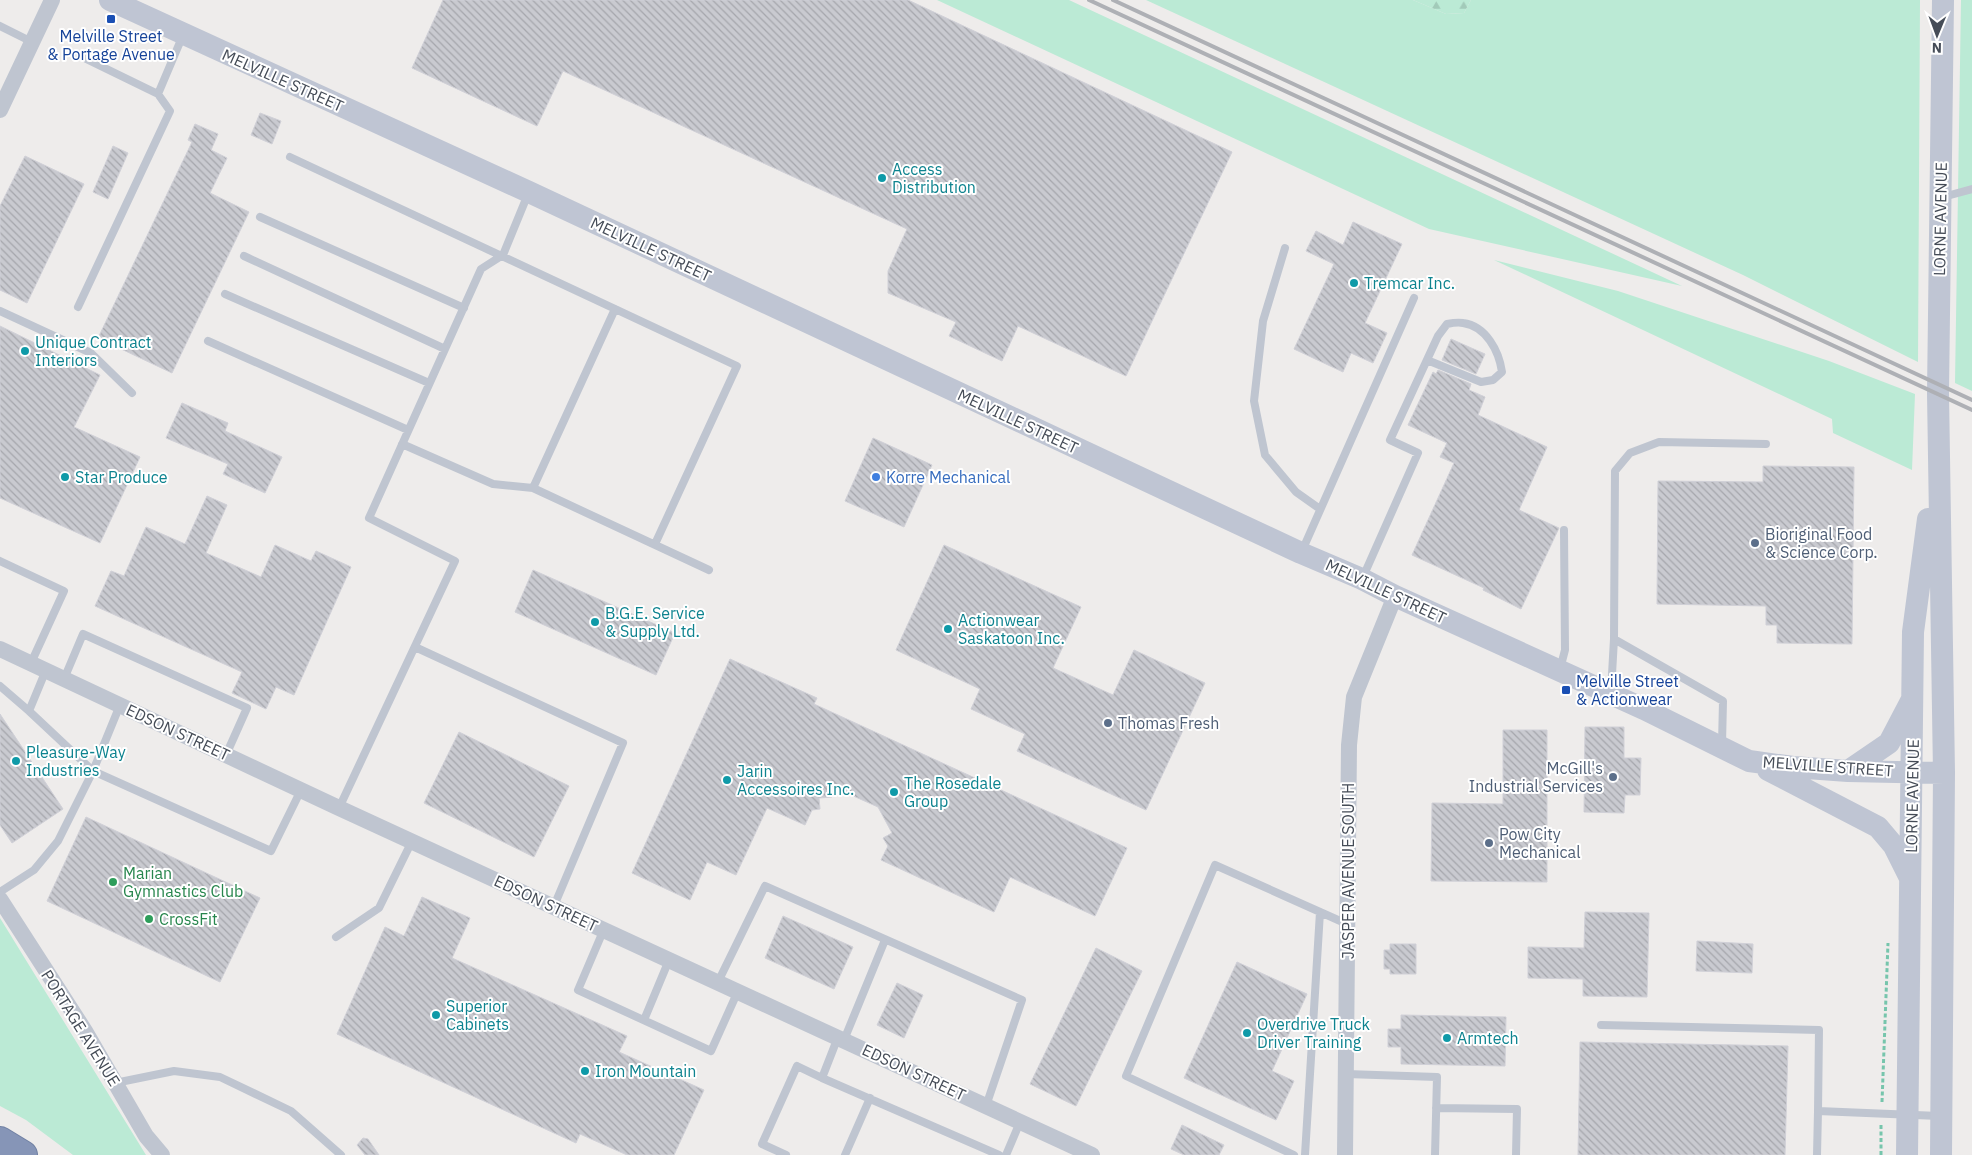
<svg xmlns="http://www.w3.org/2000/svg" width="1972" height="1155" viewBox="0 0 1972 1155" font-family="'IBM Plex Sans',sans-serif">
<defs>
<pattern id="forest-firs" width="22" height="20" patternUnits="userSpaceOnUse" patternTransform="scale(1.25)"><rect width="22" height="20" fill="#bbead5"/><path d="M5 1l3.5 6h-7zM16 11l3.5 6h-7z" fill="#a2cab9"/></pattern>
<pattern id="building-back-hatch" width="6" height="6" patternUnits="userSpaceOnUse" patternTransform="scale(1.25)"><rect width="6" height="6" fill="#c9cad0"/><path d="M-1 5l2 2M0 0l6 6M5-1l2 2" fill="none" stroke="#a5a6ac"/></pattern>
</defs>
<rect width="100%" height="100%" fill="#eeeceb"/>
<path fill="#bbead5" d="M 937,0 L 1069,0 L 1682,286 L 1429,229 Z
M 1146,0 L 1413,0 L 1446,14 L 1464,13 L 1471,0 L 1920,0 L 1918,362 L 1743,275 Z
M 1961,0 L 1972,0 L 1972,391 L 1955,383 Z
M 1494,260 L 1618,291 L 1829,361 L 1915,394 L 1912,470 L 1833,433 L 1832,419 Z
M 0,918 L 146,1155 L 73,1155 L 26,1120 L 0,1106 Z"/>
<path fill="url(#forest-firs)" d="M 1413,0 L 1471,0 L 1464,13 L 1446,14 Z"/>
<path fill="url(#building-back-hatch)" stroke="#d0d0d7" d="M 443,0 L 908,0 L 1232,152 L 1126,376 L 1018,326 L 1002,361 L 949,336 L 956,322 L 888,293 L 888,271 L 907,229 L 563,71 L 537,126 L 412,68 Z
M 260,113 L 281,121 L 272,144 L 251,135 Z
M 195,124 L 218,134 L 211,150 L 227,158 L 210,193 L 249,212 L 172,373 L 98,338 L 192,142 L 188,140 Z
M 113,146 L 128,153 L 108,199 L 93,192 Z
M 25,156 L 84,184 L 27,303 L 0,290 L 0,206 Z
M 1353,222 L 1402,244 L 1365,323 L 1387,333 L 1373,363 L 1351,353 L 1343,372 L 1294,349 L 1334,264 L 1306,251 L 1316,231 L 1343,245 Z
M 0,326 L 100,375 L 74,427 L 140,457 L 100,543 L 0,498 Z
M 1451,339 L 1485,354 L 1476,374 L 1442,360 Z
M 1438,370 L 1471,384 L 1469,390 L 1485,397 L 1478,415 L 1547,447 L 1519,510 L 1559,528 L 1521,609 L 1483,590 L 1484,588 L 1412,555 L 1454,463 L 1440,457 L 1447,443 L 1408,425 L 1433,372 L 1436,374 Z
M 182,403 L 228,423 L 225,431 L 282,457 L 265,493 L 223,474 L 228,464 L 166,438 Z
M 873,438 L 932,465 L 904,527 L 845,501 Z
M 1763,466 L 1854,467 L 1852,644 L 1777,643 L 1777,625 L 1766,625 L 1766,606 L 1657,604 L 1658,481 L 1763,482 Z
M 207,496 L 227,505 L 206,553 L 261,577 L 275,545 L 311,561 L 316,551 L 351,567 L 294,695 L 276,687 L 266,709 L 232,693 L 242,672 L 95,606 L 111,571 L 124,576 L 146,527 L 185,544 Z
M 944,545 L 1081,607 L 1053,668 L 1113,695 L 1134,650 L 1205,683 L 1146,810 L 1017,751 L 1025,734 L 971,709 L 980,689 L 896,650 Z
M 533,570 L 675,633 L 656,675 L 515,612 Z
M 730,659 L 817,698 L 814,704 L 1127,848 L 1095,916 L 1010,877 L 994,912 L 881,860 L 888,846 L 883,838 L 892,833 L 878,807 L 831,786 L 832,797 L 819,798 L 820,809 L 812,810 L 805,825 L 767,808 L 736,875 L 707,862 L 690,900 L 632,873 Z
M 0,714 L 63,809 L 12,843 L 0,825 Z
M 1585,727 L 1624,727 L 1624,758 L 1641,758 L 1640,795 L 1625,795 L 1624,813 L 1584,812 Z
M 1503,730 L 1547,730 L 1547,882 L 1431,881 L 1432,803 L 1503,804 Z
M 459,732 L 569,786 L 534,857 L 424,803 Z
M 86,817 L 260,898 L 220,982 L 47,901 Z
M 422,897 L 470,918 L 452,958 L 627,1036 L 619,1052 L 704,1090 L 674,1155 L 627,1155 L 580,1134 L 576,1143 L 337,1034 L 385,927 L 404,936 Z
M 1585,912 L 1649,913 L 1647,997 L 1583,996 L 1583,979 L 1528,978 L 1528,947 L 1584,948 Z
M 783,916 L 853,947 L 834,989 L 765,958 Z
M 1697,941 L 1753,944 L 1752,973 L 1696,971 Z
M 1390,944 L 1416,944 L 1416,974 L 1390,974 L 1390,969 L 1384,969 L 1384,950 L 1390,950 Z
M 1096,948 L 1142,971 L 1076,1106 L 1030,1084 Z
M 1237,962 L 1307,994 L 1272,1071 L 1294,1081 L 1276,1120 L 1184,1078 Z
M 897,983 L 923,995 L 904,1038 L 877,1025 Z
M 1401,1015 L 1506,1017 L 1505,1066 L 1401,1064 L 1401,1047 L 1388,1047 L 1388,1029 L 1401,1029 Z
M 1580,1042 L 1788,1046 L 1785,1155 L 1578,1155 Z
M 1182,1125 L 1224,1145 L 1219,1155 L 1184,1155 L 1171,1149 Z
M 363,1138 L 368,1139 L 379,1155 L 365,1155 L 357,1145 Z"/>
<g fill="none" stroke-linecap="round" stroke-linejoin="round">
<g stroke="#7181a3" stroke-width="30">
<path id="highway" d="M 0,1141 L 23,1155"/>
</g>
<path stroke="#76c5ac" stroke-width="3" stroke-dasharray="4 2.5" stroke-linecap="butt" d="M 1882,1102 L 1888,943
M 1881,1155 L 1881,1123"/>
<path stroke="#bfc5d0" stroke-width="8" d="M 0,26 L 32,42
M 78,55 L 158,94
M 290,157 L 737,366 L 655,544
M 1943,197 L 1972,189
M 260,217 L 464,308
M 1285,248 L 1263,321 L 1254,401 L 1265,455 L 1296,492 L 1320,509
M 244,256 L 445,349
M 225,294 L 429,383
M 78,307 L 170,111 L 158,94 L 183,35
M 615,309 L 533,488 L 709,570
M 0,311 L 91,353 L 132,393
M 208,341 L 408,430
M 402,444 L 493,484 L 533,488
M 1302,551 L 1414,298
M 0,561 L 64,591 L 31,663
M 1363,577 L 1418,453 L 1390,440 L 1438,336 L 1447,324 C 1452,323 1458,322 1463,323 C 1486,326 1499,351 1502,372 L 1493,380 L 1481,382 L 1427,360
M 1614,639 L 1615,471 L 1630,453 L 1659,442 L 1766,444
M 415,647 L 623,743 L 554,906
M 1560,669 L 1565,650 L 1564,530
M 64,679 L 83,634 L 247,708 L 226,755
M 0,686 L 29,711
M 1611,692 L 1614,639 L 1723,701 L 1722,744
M 120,705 L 93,771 L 271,851 L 301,790
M 339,808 L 455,561 L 369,518 L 481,269 L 503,255 L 528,194
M 0,892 L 34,870 L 58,841 L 93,771 L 29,711 L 46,670
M 604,929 L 578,990 L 711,1051 L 738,991
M 336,937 L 379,908 L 412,841
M 718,982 L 765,886 L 1022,1000 L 986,1106
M 644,1020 L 669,960
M 1601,1025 L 1819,1030 L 1818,1111
M 838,1037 L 822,1078 L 999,1155
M 844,1040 L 885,940
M 1346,1074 L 1437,1077 L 1435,1155
M 115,1083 L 174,1071 L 220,1077 L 291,1111 L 341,1155
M 1436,1108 L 1517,1109 L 1516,1155
M 786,1155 L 762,1144 L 797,1066 L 822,1078
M 845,1155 L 870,1098
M 1006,1155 L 1020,1122
M 1294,1155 L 1126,1076 L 1215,865 L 1347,924
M 1305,1155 L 1320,912
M 1817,1155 L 1818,1111 L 1939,1116"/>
<path stroke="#bfc5d0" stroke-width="16" d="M 0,110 L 52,0
M 0,649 L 339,808 L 1092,1155
M 0,899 L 85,1031 L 146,1136 L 162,1155
M 1345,1155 L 1349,745 L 1354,697 L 1395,596"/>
<path stroke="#bfc5d3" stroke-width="22" d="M 110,0 L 529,192 L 1301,553 L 1362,579 L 1395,596 L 1644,709 L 1749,761 L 1793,767 L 1848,771 L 1944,773
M 1768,770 L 1878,827 L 1894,846 L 1909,876
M 1848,771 L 1889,743 L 1911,701
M 1907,1155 L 1913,632 L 1928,519
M 1941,1155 L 1944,773 L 1938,393 L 1943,0"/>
<use href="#highway" stroke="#8695b7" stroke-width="28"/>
<path stroke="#aeb0b5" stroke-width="4" d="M 1089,0 L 1972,410
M 1113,0 L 1972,400"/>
</g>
<g fill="#1a4fb4" stroke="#fff" stroke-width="2">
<rect x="106" y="14" width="10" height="10" rx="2.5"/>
<rect x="1561" y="685" width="10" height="10" rx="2.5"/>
</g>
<g fill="#0f9aa8" stroke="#fff" stroke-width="2">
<circle cx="882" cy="178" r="5"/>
<circle cx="1354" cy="283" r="5"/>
<circle cx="25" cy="351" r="5"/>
<circle cx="65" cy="477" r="5"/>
<circle cx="595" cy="622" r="5"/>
<circle cx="948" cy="629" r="5"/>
<circle cx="16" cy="761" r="5"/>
<circle cx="727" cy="780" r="5"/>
<circle cx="894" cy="792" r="5"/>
<circle cx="436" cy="1015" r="5"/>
<circle cx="1247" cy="1033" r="5"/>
<circle cx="1447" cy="1038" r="5"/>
<circle cx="585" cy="1071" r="5"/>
</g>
<circle fill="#3f7fe0" stroke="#fff" stroke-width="2" cx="876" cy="477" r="5"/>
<g fill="#5c6f8a" stroke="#fff" stroke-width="2">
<circle cx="1755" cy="543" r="5"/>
<circle cx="1108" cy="723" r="5"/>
<circle cx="1613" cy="777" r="5"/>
<circle cx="1489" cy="843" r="5"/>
</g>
<g fill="#2e9e5b" stroke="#fff" stroke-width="2">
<circle cx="113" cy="882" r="5"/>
<circle cx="149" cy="919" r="5"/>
</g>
<g text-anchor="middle" stroke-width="4" stroke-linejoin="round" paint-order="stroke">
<g font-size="16" fill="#164399" stroke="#fff">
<text x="111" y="42">Melville Street<tspan x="111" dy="18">&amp; Portage Avenue</tspan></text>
<text x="1576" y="687" text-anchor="start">Melville Street<tspan x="1576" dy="18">&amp; Actionwear</tspan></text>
</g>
<g font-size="16" fill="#454c57" stroke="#fff">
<text transform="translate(283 80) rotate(24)" y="6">MELVILLE STREET</text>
<text transform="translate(1940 219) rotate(-89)" y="6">LORNE AVENUE</text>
<text transform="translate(651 249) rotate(25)" y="6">MELVILLE STREET</text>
<text transform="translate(1018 421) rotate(25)" y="6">MELVILLE STREET</text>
<text transform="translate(1386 591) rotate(25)" y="6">MELVILLE STREET</text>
<text transform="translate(178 732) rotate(25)" y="6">EDSON STREET</text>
<text transform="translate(1828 766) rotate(4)" y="6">MELVILLE STREET</text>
<text transform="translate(1912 796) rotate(-89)" y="6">LORNE AVENUE</text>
<text transform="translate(1348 871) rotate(-90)" y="6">JASPER AVENUE SOUTH</text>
<text transform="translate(546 903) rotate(25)" y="6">EDSON STREET</text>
<text transform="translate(81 1028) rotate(58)" y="6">PORTAGE AVENUE</text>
<text transform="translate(914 1072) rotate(25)" y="6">EDSON STREET</text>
</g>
<g font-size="16" fill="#0d838f" stroke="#fff" text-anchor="start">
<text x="892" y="175">Access<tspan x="892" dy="18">Distribution</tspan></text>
<text x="1364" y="289">Tremcar Inc.</text>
<text x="35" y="348">Unique Contract<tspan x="35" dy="18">Interiors</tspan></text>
<text x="75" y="483">Star Produce</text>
<text x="605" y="619">B.G.E. Service<tspan x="605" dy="18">&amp; Supply Ltd.</tspan></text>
<text x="958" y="626">Actionwear<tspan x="958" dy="18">Saskatoon Inc.</tspan></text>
<text x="26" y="758">Pleasure-Way<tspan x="26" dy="18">Industries</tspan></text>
<text x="737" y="777">Jarin<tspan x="737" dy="18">Accessoires Inc.</tspan></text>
<text x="904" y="789">The Rosedale<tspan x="904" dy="18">Group</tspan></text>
<text x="446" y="1012">Superior<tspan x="446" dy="18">Cabinets</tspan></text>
<text x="1257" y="1030">Overdrive Truck<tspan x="1257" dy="18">Driver Training</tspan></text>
<text x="1457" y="1044">Armtech</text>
<text x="595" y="1077">Iron Mountain</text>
</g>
<g font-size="16" fill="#366cbe" stroke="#fff" text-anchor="start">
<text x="886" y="483">Korre Mechanical</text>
</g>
<g font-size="16" fill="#4e5e75" stroke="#fff" text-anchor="start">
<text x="1765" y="540">Bioriginal Food<tspan x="1765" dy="18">&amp; Science Corp.</tspan></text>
<text x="1118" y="729">Thomas Fresh</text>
<text x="1603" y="774" text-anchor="end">McGill's<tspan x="1603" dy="18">Industrial Services</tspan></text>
<text x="1499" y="840">Pow City<tspan x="1499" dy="18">Mechanical</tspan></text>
</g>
<g font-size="16" fill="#27864d" stroke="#fff" text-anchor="start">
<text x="123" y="879">Marian<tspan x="123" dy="18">Gymnastics Club</tspan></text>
<text x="159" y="925">CrossFit</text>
</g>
</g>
<g transform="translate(1937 35) rotate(181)" stroke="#ffffff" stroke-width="4" paint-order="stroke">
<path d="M0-4L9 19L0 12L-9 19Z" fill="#454c57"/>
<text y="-8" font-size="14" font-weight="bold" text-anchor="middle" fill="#454c57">N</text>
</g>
</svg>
